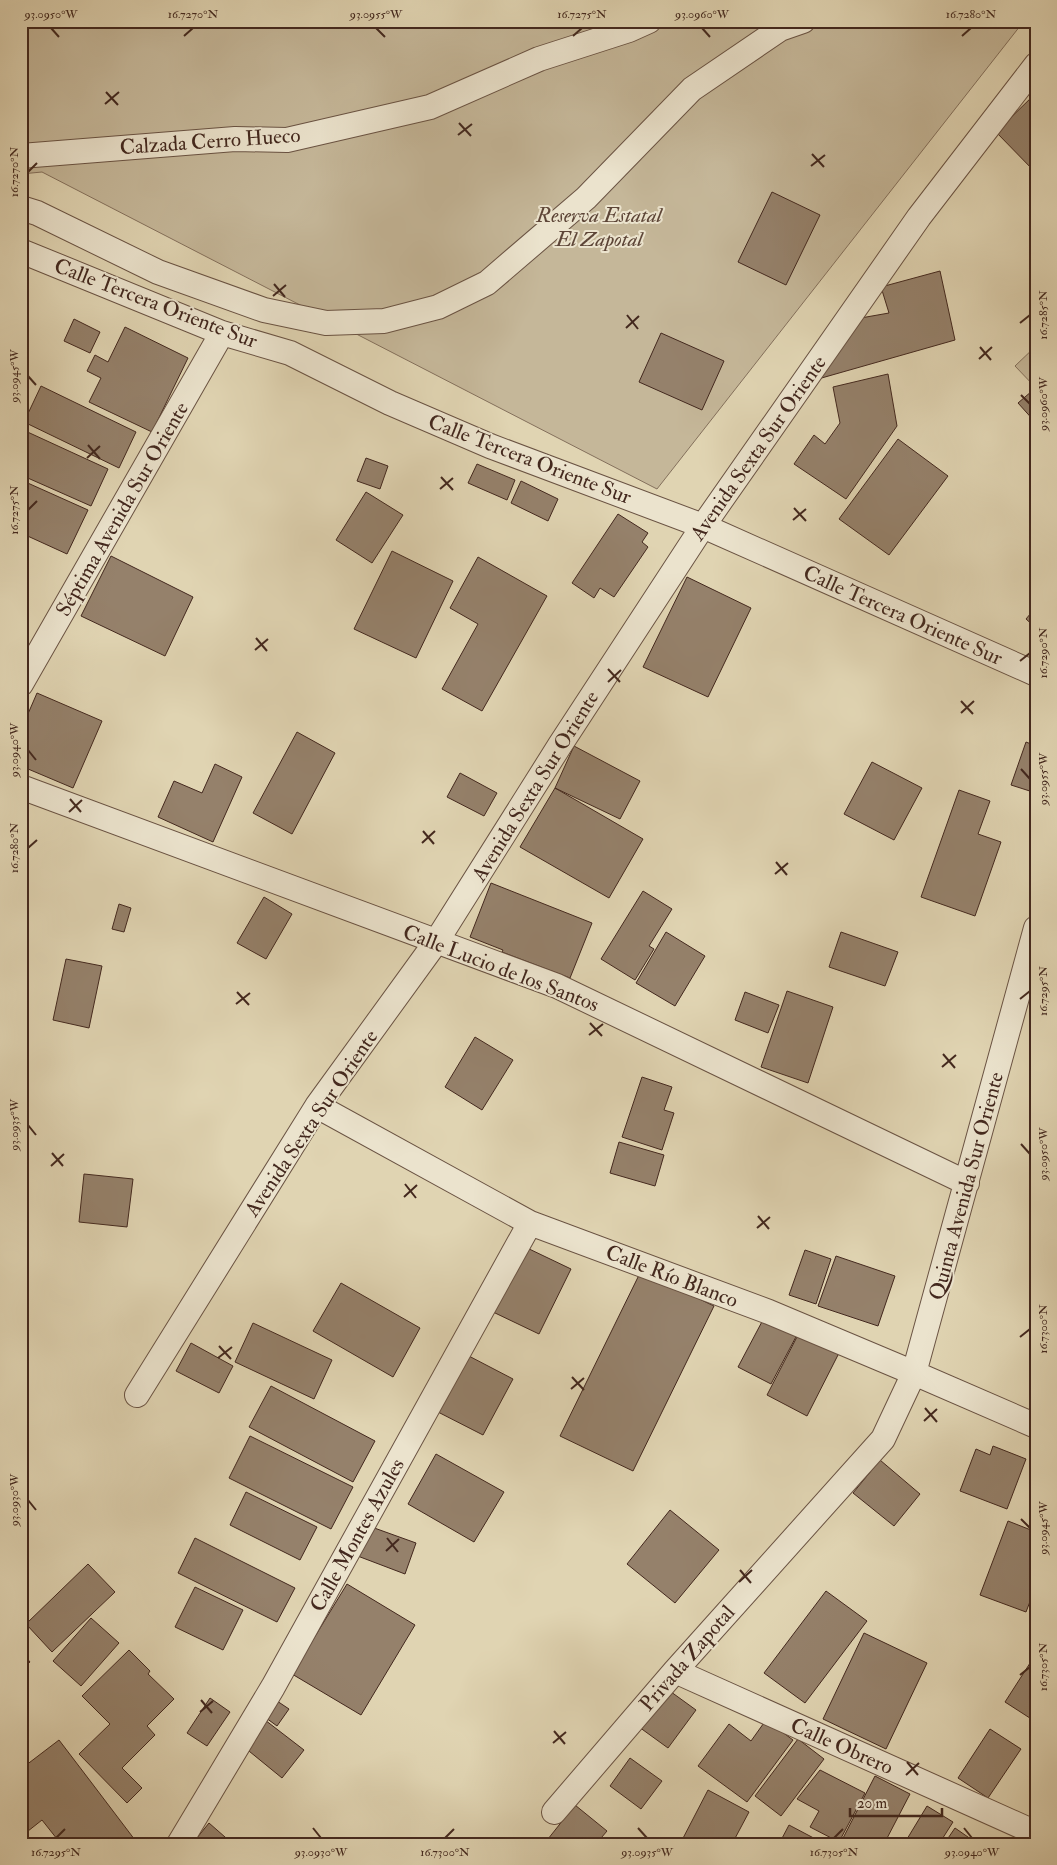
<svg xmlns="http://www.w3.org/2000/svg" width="1057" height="1865" viewBox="0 0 1057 1865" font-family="'IM FELL Double Pica',serif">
<rect width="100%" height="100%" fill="#e0d4b2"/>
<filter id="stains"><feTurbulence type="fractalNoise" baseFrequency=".004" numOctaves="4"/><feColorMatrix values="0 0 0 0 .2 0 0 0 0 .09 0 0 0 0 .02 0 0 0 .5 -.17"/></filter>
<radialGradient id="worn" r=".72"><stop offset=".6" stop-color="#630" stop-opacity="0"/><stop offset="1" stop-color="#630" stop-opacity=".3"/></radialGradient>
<path fill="#c5b799" stroke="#84705c" d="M 21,21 L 1024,21 L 657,489 L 42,172 L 21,174 Z
M 1036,346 L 1036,388 L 1015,366 Z"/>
<path fill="#95816b" stroke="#43281e" d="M 1036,93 L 1036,173 L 996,132 Z
M 772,192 L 820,215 L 786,285 L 738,262 Z
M 940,271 L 955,340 L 818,379 L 855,319 L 889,313 L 881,287 Z
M 74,319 L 100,332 L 90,353 L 64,341 Z
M 125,327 L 188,358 L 152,432 L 89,402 L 101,378 L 87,371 L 95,355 L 108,362 Z
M 661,333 L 724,361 L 702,410 L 639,382 Z
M 888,374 L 897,426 L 846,499 L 794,464 L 814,435 L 825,444 L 840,423 L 833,387 Z
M 41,386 L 136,432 L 119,468 L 24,422 Z
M 1032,391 L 1036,395 L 1036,423 L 1018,403 Z
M 21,429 L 108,469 L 91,506 L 21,475 Z
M 898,439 L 948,476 L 889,555 L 839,519 Z
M 366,458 L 388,466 L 380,489 L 357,481 Z
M 477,464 L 515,480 L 507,500 L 468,483 Z
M 21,480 L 88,510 L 67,554 L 21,533 Z
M 521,481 L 558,499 L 548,521 L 511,503 Z
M 366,492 L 403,515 L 372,563 L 336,540 Z
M 618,514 L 648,533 L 642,542 L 648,547 L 614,597 L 600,588 L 594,598 L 572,583 Z
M 392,551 L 453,581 L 416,658 L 354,629 Z
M 111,556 L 193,597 L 165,656 L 81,616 Z
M 478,557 L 547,596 L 482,711 L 442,689 L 478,624 L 450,608 Z
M 687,577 L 751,608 L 708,697 L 643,667 Z
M 1036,607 L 1036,628 L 1026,619 Z
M 37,693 L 102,721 L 73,788 L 21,766 L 21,730 Z
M 297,732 L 335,753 L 292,834 L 253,813 Z
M 1026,742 L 1036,746 L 1036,793 L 1011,785 Z
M 574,746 L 640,781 L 620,819 L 555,788 Z
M 872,762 L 922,788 L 894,840 L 844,814 Z
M 215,764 L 242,777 L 213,842 L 158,817 L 174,781 L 202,793 Z
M 460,773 L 497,793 L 484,816 L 447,797 Z
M 555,788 L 643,839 L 609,898 L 520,847 Z
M 959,790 L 990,801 L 978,834 L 1001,842 L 975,916 L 921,897 Z
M 491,883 L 592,923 L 570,978 L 502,952 L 503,950 L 470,937 Z
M 643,891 L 672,909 L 649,946 L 654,949 L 635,980 L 601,959 Z
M 264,897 L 292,914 L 266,959 L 237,943 Z
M 119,904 L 131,908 L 124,932 L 112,929 Z
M 666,932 L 705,956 L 675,1006 L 636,983 Z
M 841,932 L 898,952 L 885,986 L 829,967 Z
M 66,959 L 102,966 L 89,1028 L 53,1020 Z
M 787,991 L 833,1007 L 808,1083 L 761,1067 Z
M 745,992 L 779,1005 L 768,1033 L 735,1020 Z
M 475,1037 L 513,1060 L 482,1110 L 445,1087 Z
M 642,1077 L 672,1087 L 664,1110 L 674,1113 L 662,1150 L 622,1137 Z
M 619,1142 L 664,1155 L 655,1186 L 610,1173 Z
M 84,1174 L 133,1179 L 127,1227 L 79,1222 Z
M 525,1247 L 571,1269 L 539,1334 L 493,1312 Z
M 805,1250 L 831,1259 L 816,1304 L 789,1295 Z
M 836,1256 L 895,1276 L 878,1326 L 818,1306 Z
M 641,1271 L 714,1306 L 633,1471 L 560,1436 Z
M 341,1283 L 420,1328 L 393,1377 L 313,1331 Z
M 765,1316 L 798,1333 L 771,1384 L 738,1367 Z
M 253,1323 L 332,1360 L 314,1399 L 235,1362 Z
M 799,1333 L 839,1353 L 807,1416 L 767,1395 Z
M 191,1343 L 233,1366 L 219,1393 L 176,1371 Z
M 465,1354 L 513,1379 L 483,1435 L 436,1411 Z
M 271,1386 L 375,1441 L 353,1482 L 249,1427 Z
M 250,1436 L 353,1487 L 331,1529 L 229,1478 Z
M 993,1446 L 1026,1459 L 1007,1509 L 960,1491 L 976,1449 L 990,1455 Z
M 436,1454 L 504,1492 L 474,1542 L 408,1504 Z
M 880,1460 L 920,1494 L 894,1526 L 853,1493 Z
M 246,1492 L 317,1527 L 300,1560 L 230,1525 Z
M 670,1510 L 719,1550 L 675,1603 L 627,1564 Z
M 1008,1521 L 1036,1532 L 1036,1586 L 1026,1612 L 980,1595 Z
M 366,1525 L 416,1543 L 405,1574 L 355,1555 Z
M 195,1538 L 295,1588 L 277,1622 L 178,1573 Z
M 88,1564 L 115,1592 L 52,1652 L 26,1624 Z
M 347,1584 L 415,1625 L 361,1715 L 292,1674 Z
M 195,1587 L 243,1610 L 223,1650 L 175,1627 Z
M 826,1591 L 867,1621 L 805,1703 L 764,1673 Z
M 91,1618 L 119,1643 L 81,1686 L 53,1661 Z
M 864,1633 L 927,1663 L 886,1749 L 823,1719 Z
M 129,1650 L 150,1671 L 148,1674 L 174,1699 L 147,1726 L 155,1735 L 122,1768 L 142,1788 L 127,1803 L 79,1754 L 110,1724 L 82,1696 Z
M 21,1651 L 30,1662 L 21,1669 Z
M 1032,1660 L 1036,1663 L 1036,1722 L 1005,1702 Z
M 667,1689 L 696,1710 L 668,1748 L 639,1727 Z
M 210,1698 L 230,1712 L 207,1746 L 187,1733 Z
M 274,1699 L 289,1709 L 277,1726 L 262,1715 Z
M 265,1720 L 304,1750 L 282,1778 L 244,1747 Z
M 766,1720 L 793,1740 L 747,1802 L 698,1766 L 729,1724 L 751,1741 Z
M 990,1729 L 1021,1749 L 988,1798 L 958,1778 Z
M 798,1739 L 824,1759 L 781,1816 L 755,1796 Z
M 59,1740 L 91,1782 L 138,1844 L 61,1844 L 42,1820 L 23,1835 L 21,1833 L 21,1769 Z
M 630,1758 L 662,1781 L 641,1809 L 610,1786 Z
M 820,1770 L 865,1793 L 839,1842 L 810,1827 L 819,1811 L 797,1799 Z
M 875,1776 L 910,1794 L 884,1844 L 844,1844 L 841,1842 Z
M 708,1790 L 749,1812 L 732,1844 L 680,1844 Z
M 575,1805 L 607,1831 L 596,1844 L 544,1844 Z
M 927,1806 L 953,1822 L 939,1844 L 904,1844 Z
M 209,1823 L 233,1844 L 192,1844 Z
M 789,1825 L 825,1844 L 779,1844 Z
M 955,1828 L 978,1844 L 944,1844 Z"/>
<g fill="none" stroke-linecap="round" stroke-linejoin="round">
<g stroke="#6a5343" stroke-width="26">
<path id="minor" d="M 21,156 L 235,139 L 287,140 L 430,107 L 539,59 L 629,30 L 649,21
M 21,208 L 37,213 L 158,272 L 264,310 L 326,323 L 384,321 L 438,307 L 487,283 L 586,198 L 692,89 L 780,29 L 803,21
M 21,251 L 222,333 L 290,353 L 390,403 L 490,446 L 703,526 L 1036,674
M 21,684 L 222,333
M 21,787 L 557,986 L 967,1183
M 317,1106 L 530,1223 L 769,1312 L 914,1373 L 1036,1426
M 137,1395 L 317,1106 L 436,942 L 560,745 L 703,526 L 919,217 L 1036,65
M 675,1671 L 1036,1833
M 554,1812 L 675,1671 L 883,1439 L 914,1373 L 1036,928
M 179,1844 L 273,1687 L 530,1223"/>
</g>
<use href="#minor" stroke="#ebe3cd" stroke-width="24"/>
</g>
<path fill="none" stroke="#43281e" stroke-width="2" d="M 51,28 L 59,37M 376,28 L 385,37M 702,28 L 710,37M 184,36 L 193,28M 573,36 L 582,28M 962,36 L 971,28M 106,92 L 118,105M 105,104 L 119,92M 459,123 L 471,136M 458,135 L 472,124M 812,154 L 824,167M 811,166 L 825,155M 28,172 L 37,163M 274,284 L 285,297M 273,296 L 286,285M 627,315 L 638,329M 1020,323 L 1030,315M 626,328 L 639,316M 980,347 L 991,360M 979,359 L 992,347M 28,376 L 36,385M 1021,395 L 1030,404M 88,445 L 100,459M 87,458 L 100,446M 441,477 L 453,490M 440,489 L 453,478M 794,508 L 806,521M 28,510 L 37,501M 793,520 L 806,509M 256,638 L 267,651M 255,650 L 268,639M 1020,661 L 1030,653M 608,669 L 620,682M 608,682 L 621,670M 961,701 L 973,714M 961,713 L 974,701M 28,750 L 36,760M 1021,769 L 1030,779M 70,799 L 81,812M 69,812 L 82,800M 423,831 L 434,844M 422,843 L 435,831M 28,848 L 37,840M 776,862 L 787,875M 775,874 L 788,863M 237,992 L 249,1005M 1020,999 L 1030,991M 236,1004 L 250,993M 590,1023 L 602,1036M 589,1035 L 603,1024M 943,1054 L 955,1068M 942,1067 L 956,1055M 28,1125 L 36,1135M 1021,1144 L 1030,1154M 52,1153 L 63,1166M 51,1166 L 64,1154M 405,1184 L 416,1198M 404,1197 L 417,1185M 758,1216 L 769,1229M 757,1228 L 770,1217M 1020,1337 L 1030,1329M 219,1346 L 231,1359M 218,1358 L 232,1347M 572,1377 L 584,1390M 571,1389 L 584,1378M 925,1408 L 937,1422M 924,1421 L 937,1409M 28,1500 L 36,1510M 1021,1519 L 1030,1528M 387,1538 L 398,1552M 386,1551 L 399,1539M 740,1570 L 751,1583M 739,1582 L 752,1570M 1020,1675 L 1030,1667M 201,1700 L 212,1713M 200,1712 L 213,1701M 554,1731 L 565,1744M 553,1743 L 566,1732M 907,1762 L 918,1775M 906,1775 L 919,1763M 313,1828 L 321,1838M 638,1828 L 647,1838M 964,1828 L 972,1838M 56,1838 L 65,1829M 445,1838 L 454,1829M 834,1838 L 843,1829"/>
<g text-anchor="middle" stroke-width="4" stroke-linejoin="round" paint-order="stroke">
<g font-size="21" fill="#43281e" stroke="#ebe3cd">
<text transform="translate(210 141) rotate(-4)" y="7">Calzada Cerro Hueco</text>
<text transform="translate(156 303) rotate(21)" y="7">Calle Tercera Oriente Sur</text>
<text transform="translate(758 448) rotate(-55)" y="7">Avenida Sexta Sur Oriente</text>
<text transform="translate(530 459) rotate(21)" y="7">Calle Tercera Oriente Sur</text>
<text transform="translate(122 509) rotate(-60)" y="7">Séptima Avenida Sur Oriente</text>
<text transform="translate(903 615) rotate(24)" y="7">Calle Tercera Oriente Sur</text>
<text transform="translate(535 786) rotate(-58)" y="7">Avenida Sexta Sur Oriente</text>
<text transform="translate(501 968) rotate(21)" y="7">Calle Lucio de los Santos</text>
<text transform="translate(311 1123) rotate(-56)" y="7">Avenida Sexta Sur Oriente</text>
<text transform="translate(966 1186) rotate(-75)" y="7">Quinta Avenida Sur Oriente</text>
<text transform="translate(672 1276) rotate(21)" y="7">Calle Río Blanco</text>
<text transform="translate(357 1535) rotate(-61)" y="7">Calle Montes Azules</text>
<text transform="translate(687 1658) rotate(-49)" y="7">Privada Zapotal</text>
<text transform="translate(842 1746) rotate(24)" y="7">Calle Obrero</text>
</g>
<g font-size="21" font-style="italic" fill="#5d4537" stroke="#ebe3cd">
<text x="599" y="222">Reserva Estatal<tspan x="599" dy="24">El Zapotal</tspan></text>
</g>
</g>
<rect width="1057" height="1865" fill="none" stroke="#e0d4b2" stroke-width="55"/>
<path d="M850 1808v8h92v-8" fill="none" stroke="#43281e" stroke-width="2.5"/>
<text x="857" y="1808" font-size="15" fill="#43281e" stroke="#ebe3cd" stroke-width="4" paint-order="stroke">20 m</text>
<rect x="28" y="28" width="1002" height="1810" fill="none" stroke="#43281e" stroke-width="2"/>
<g font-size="12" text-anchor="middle" fill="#43281e">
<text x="51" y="18">93.0950°W</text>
<text x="193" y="18">16.7270°N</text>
<text x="376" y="18">93.0955°W</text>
<text x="582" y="18">16.7275°N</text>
<text x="702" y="18">93.0960°W</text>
<text x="971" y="18">16.7280°N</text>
<text transform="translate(14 172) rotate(-90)" y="4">16.7270°N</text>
<text transform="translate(1043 315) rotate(-90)" y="4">16.7285°N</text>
<text transform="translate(14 376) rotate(-90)" y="4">93.0945°W</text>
<text transform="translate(1043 404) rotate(-90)" y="4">93.0960°W</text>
<text transform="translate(14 510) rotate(-90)" y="4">16.7275°N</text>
<text transform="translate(1043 653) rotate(-90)" y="4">16.7290°N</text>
<text transform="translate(14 750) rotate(-90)" y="4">93.0940°W</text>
<text transform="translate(1043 779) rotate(-90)" y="4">93.0955°W</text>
<text transform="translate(14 848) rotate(-90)" y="4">16.7280°N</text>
<text transform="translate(1043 991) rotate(-90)" y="4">16.7295°N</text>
<text transform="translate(14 1125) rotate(-90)" y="4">93.0935°W</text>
<text transform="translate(1043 1154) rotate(-90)" y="4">93.0950°W</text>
<text transform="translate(1043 1329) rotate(-90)" y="4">16.7300°N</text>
<text transform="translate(14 1500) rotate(-90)" y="4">93.0930°W</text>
<text transform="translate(1043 1528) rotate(-90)" y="4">93.0945°W</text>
<text transform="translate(1043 1667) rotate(-90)" y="4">16.7305°N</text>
<text x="56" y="1856">16.7295°N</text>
<text x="321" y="1856">93.0930°W</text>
<text x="445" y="1856">16.7300°N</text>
<text x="647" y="1856">93.0935°W</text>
<text x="834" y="1856">16.7305°N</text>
<text x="972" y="1856">93.0940°W</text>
</g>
<rect width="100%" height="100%" filter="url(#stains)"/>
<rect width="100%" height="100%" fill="url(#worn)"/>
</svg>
